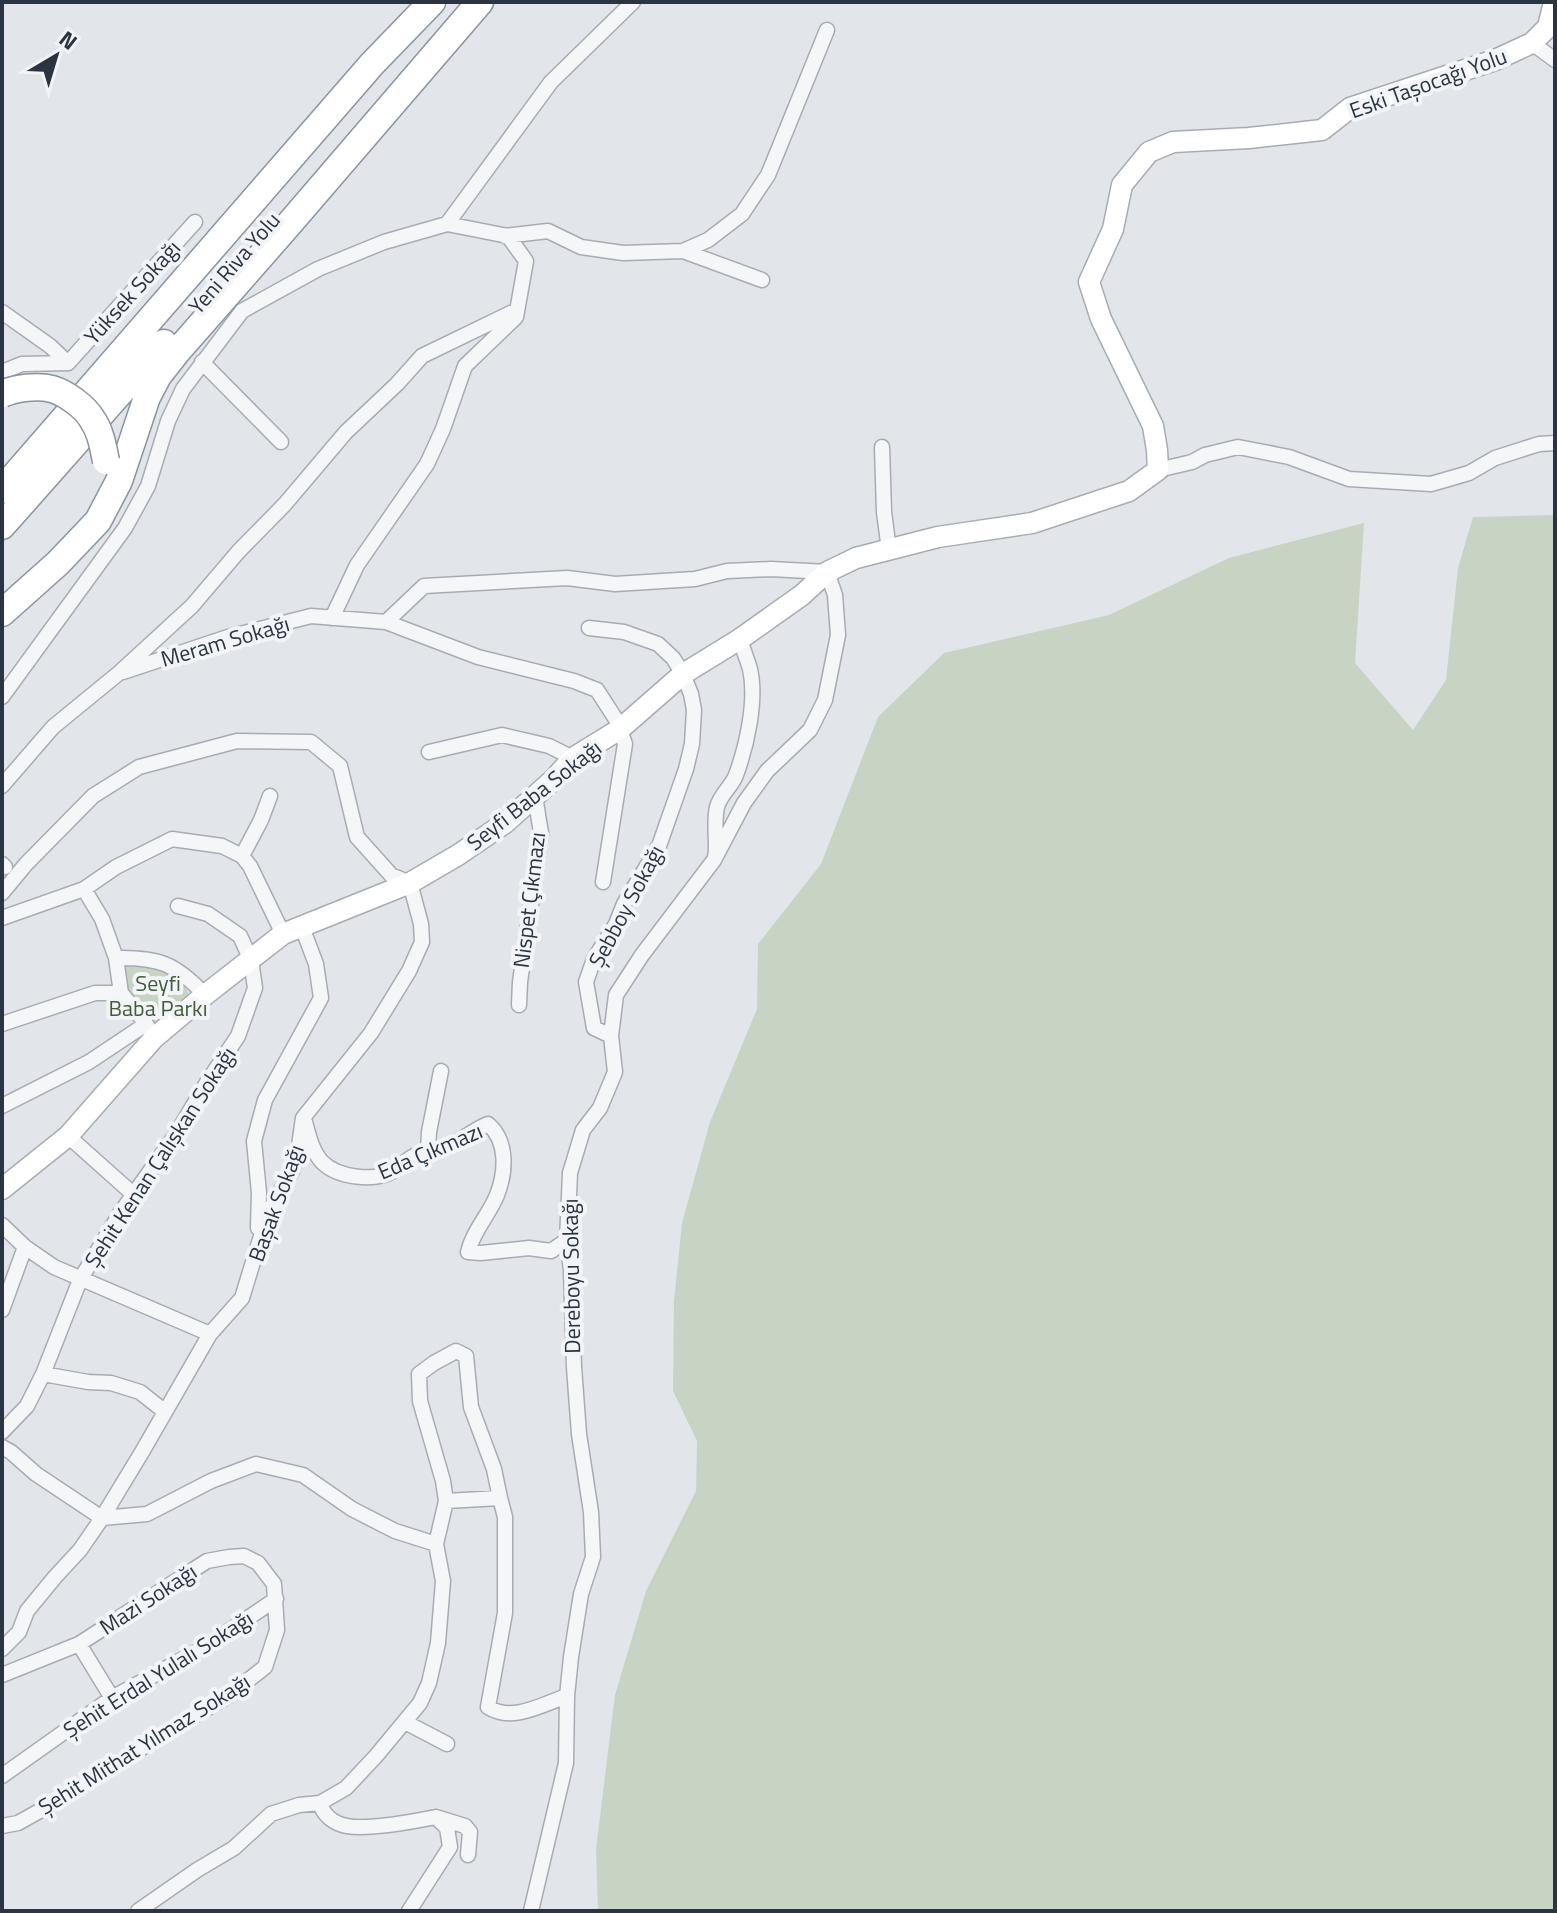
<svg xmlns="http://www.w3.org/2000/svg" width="1557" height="1913" viewBox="0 0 1557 1913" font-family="'Titillium Web',sans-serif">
<rect width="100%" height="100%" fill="#e2e5ea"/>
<path fill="#c8d4c3" d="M 1555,515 L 1555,1911 L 598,1911 L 596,1849 L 615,1695 L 646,1591 L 696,1491 L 697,1441 L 673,1391 L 674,1301 L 682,1223 L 710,1122 L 757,1009 L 758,944 L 821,864 L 878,717 L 944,653 L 1109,615 L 1229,558 L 1364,523 L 1355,663 L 1413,730 L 1446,680 L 1458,568 L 1473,517 Z
M 142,964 C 158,971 184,977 189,995 L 176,1011 L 155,1023 C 134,1003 125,995 123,965 Z"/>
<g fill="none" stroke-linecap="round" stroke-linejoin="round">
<g stroke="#a7acb4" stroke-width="17">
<path id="street" d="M 1532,43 L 1555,60
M 505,236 L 548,231 L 581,247 L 623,253 L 683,251 L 708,240 L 742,214 L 768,175 L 827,30
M 683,251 L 762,280
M 2,312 L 50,346 L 68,363
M 202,362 L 281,442
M 68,363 L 195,222
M 2,372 L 22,364 L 68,363
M 882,447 L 884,512 L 889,550
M 1158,470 L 1192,462 L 1205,455 L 1238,447 L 1289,457 L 1349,479 L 1431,484 L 1469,473 L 1495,458 L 1539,444 L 1555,443
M 332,618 L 357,565 L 427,464 L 443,429 L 465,366 L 516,317 L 526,261 L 508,236 L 447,224
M 386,622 L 424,586 L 567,578 L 615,584 L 695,579 L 727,571 L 771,569 L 827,572 L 835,595 L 838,635 L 825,700 L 810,730 L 767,771 L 744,803 L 714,860 L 642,955 L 616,995 L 611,1036 L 615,1072 L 600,1108 L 583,1130 L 570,1173 L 567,1240 L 571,1270 L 574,1367 L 579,1434 L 591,1512 L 593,1557 L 581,1594 L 571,1657 L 567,1696 L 566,1763 L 531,1911
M 589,628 L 624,632 L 658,644 L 673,658 L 683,674 L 691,694 L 694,710 L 692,744 L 686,769 L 659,846 L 624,904 L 616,924 L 594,959 L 586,982 L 594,1028 L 611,1036
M 123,672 L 228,637 L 311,616 L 386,622 L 478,657 L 574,681 L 597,690 L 617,721 L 625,744 L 603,882
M 2,697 L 125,528 L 148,486 L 168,421 L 183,389 L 242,311 L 318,269 L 384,242 L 447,224 L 551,82 L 633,2
M 429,752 L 502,735 L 549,746 L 573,758
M 2,786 L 53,727 L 119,673 L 192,606 L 238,552 L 285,504 L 346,432 L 397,384 L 422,356 L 517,310
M 242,856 L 261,820 L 270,796
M 715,857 C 718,843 713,824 717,807 C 720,795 732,786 736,775 C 747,745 757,700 750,669 C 747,659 743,649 740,639
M 2,864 L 5,867
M 84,889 L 116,867 L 172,839 L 222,846 L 242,856 L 250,866 L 283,934
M 2,893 L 26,864 L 93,796 L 139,767 L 237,741 L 311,742 L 340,766 L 357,837 L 391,875 L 410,883 L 421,924 L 422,942 L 409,971 L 371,1033 L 303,1118 L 299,1146 L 292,1171 L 268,1213 L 242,1298 L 210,1334 L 142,1452 L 102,1518 L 80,1550 L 55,1577 L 27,1611 L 19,1632 L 2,1649
M 2,918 L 84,889 L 102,919 L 116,958 L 121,993
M 116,958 C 158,957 175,963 205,995
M 519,1005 L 520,982 L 541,833 L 535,796
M 2,1024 L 95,993 L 121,993 L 146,1024 L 154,1038
M 2,1106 L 89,1062 L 146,1024
M 305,1122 C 309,1136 312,1151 322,1162 C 338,1178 375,1182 393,1171 C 401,1166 406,1160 414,1156 C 424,1152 434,1152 444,1148 C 460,1143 472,1130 488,1124 C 508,1141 506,1172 497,1195 C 489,1215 473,1231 468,1252 L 481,1253 L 529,1248 L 551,1251 L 567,1240
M 68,1136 L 133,1194
M 428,1150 L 429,1132 L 441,1071
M 2,1225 L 25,1247 L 54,1267 L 210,1334
M 258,1228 L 259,1193 L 254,1141 L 265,1100 L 321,998 L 316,964 L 302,927
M 2,1310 L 25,1247
M 43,1374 L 88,1382 L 111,1383 L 140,1392 L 164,1411
M 2,1432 L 27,1406 L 43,1374 L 80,1280 L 121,1212 L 175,1136 L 206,1084 L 238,1036 L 255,988 L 251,960 L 240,936 L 208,914 L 178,906
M 2,1447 L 11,1452 L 36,1474 L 102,1518
M 446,1501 L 500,1498 L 505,1517 L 505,1613 L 488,1707 C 512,1723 543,1704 567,1696
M 102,1518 L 147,1514 L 211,1481 L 256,1464 L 303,1475 L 352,1509 L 395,1531 L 436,1544
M 79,1644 L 112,1698
M 2,1675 L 79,1644 L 207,1561 L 229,1557 L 244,1556 L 258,1563 L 274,1584 L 277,1630 L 265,1667 L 228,1696 L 164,1734 L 52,1804 L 18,1823 L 2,1826
M 405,1722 L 447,1744
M 2,1776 L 112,1698 L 207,1646 L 276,1599
M 320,1803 C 323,1815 334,1824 347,1826 C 367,1830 416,1821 436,1817 L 447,1828 L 450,1847 L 409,1911
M 436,1817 L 465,1826 L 470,1832 L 468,1855
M 138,1911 L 197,1870 L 234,1848 L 271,1814 L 299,1805 L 320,1803 L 346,1788 L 376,1756 L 420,1703 L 429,1683 L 438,1643 L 443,1581 L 436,1544 L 446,1501 L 443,1481 L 420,1401 L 419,1374 L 434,1363 L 456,1351 L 466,1356 L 471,1407 L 494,1469 L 500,1498"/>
</g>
<g stroke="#a7acb4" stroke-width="23">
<path id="secondary" d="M 2,1189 L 68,1136 L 154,1038 L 205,995 L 283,934 L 410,883 L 458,855 L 505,823 L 554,779 L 573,758 L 620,729 L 683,674 L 740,639 L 802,595 L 827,572 L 856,558 L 938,537 L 1032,523 L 1129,491 L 1158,470 L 1157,450 L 1153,426 L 1101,319 L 1089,282 L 1113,229 L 1122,185 L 1149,152 L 1173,142 L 1249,138 L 1322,130 L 1350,108 L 1495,60 L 1532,43 L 1548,27 L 1554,2"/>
</g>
<g stroke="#8a93a1" stroke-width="29">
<path id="highway" d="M 2,490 L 372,64 L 432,2
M 2,526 L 164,343
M 2,613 L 58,563 L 98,521 L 119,481 L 147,397 L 158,376 L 176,353 L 290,223 L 480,2"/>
</g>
<use href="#street" stroke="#f5f6f8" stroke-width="14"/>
<use href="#secondary" stroke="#fff" stroke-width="20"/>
<use href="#highway" stroke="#fff" stroke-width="26"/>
<g stroke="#8a93a1" stroke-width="29" stroke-linecap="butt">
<path id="highway-bridge" d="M 2,394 C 15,388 38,385 52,389 C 66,393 85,407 92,419 C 101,432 103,447 106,461"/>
</g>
<use href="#highway-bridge" stroke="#fff" stroke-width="26"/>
</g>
<g text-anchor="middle" stroke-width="8" stroke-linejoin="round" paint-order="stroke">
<g font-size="22" fill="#2a3442" stroke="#f2f4f7">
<text transform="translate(1428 83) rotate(-20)" y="8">Eski Taşocağı Yolu</text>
<text transform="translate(234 263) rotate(-49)" y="8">Yeni Riva Yolu</text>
<text transform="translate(132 292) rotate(-48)" y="8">Yüksek Sokağı</text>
<text transform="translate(225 641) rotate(-16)" y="8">Meram Sokağı</text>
<text transform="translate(534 795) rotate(-38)" y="8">Seyfi Baba Sokağı</text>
<text transform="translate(529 900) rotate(-83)" y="8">Nispet Çıkmazı</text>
<text transform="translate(626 906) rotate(-62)" y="8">Şebboy Sokağı</text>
<text transform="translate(430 1151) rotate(-23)" y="8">Eda Çıkmazı</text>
<text transform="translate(160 1157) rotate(-57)" y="8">Şehit Kenan Çalışkan Sokağı</text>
<text transform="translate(276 1203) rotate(-70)" y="8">Başak Sokağı</text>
<text transform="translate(571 1276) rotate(-91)" y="8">Dereboyu Sokağı</text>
<text transform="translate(148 1599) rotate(-33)" y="8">Mazi Sokağı</text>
<text transform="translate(158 1674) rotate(-32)" y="8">Şehit Erdal Yulalı Sokağı</text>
<text transform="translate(144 1744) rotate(-32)" y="8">Şehit Mithat Yılmaz Sokağı</text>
</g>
<g font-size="22" fill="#405d38" stroke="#f2f4f7">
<text x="158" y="991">Seyfi<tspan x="158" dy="25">Baba Parkı</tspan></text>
</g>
</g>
<rect width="1557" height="1913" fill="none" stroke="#2a3442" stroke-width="8"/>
<g transform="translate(56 56) rotate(38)" stroke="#f2f4f7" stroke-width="6" paint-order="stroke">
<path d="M0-6L14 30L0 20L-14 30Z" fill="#2a3442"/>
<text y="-12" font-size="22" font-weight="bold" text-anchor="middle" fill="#2a3442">N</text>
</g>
</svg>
